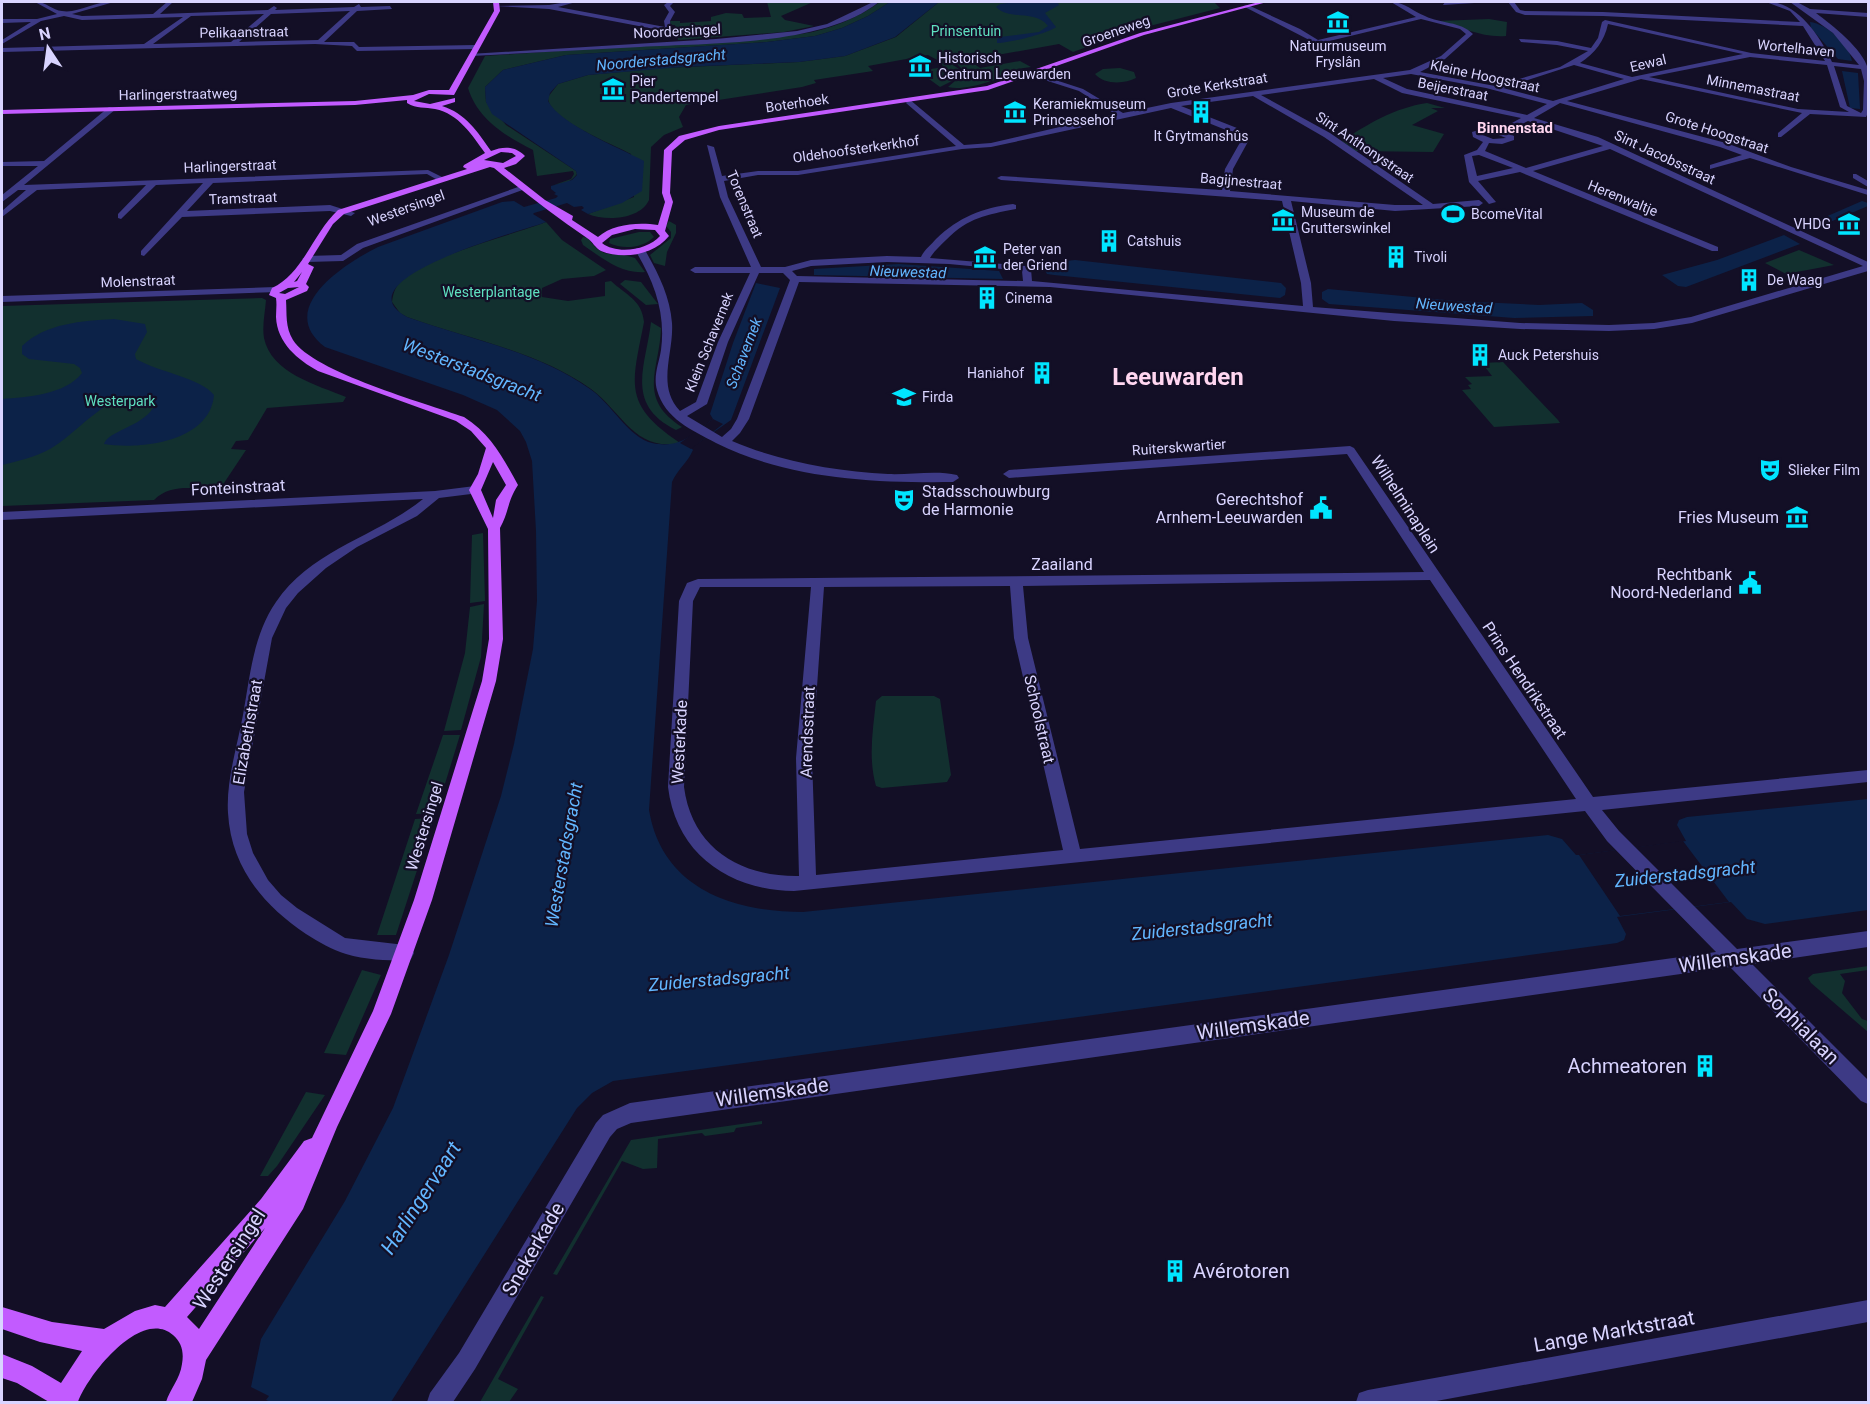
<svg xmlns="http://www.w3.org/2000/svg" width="1870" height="1404" viewBox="0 0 1870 1404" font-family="Roboto,sans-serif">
<rect width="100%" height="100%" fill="#130f26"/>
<path fill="#12302f" d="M 767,2 L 813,2 L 781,16 L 785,20 L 814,26 L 784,32 L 678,40 L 675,25 L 671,25 L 670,21 L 680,21 L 680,23 L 711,21 L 711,17 L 726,13 L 742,14 L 744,18 L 771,17 Z
M 880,2 L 890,2 L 868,16 L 842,28 L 815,36 L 767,42 L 566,55 L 503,70 L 485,87 L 486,102 L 506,125 L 576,171 L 577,174 C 571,182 564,184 554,185 L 571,179 L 574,174 L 573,171 L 537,176 L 533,150 C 506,136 478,120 468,88 L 485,56 L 801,34 C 829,30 858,18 880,2 Z
M 939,2 L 1214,2 L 1220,8 L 1134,30 L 1073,52 L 1059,44 L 969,60 L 980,68 L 1020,61 L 1031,67 L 1017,69 L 1021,71 C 1002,77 967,92 948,87 L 962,75 L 962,69 L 957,64 L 953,65 L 959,69 L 958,78 L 940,87 L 918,71 L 944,67 L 941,64 L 943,63 L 928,55 L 868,66 L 873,71 L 814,80 L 816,83 L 802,87 L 686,105 L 679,117 L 683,127 L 664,135 L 651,147 L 649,200 C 640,220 605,221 588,214 L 634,197 L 631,154 C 613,144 547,119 548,97 L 558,84 L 588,75 L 664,68 L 799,62 L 845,56 L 896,37 Z
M 1489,19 L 1507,22 L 1506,36 C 1482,38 1462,27 1438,21 Z
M 1120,68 L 1134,72 L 1136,78 C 1125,84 1104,85 1095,74 L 1103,69 Z
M 1427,103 L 1445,108 L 1431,108 L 1438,111 L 1412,125 L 1444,134 L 1433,152 L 1356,151 L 1342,141 C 1368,124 1394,108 1427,103 Z
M 669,221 L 676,225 L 676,233 L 667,252 L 665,266 L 654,263 L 650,255 L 671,238 L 671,232 L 666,226 Z
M 546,222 L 562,240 L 606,270 L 594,276 L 562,279 L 542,288 L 542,297 L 568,301 L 605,296 L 605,282 L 611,281 C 626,295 642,300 644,322 C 632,384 622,404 680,443 C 635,452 622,412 591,389 C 538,351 468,339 407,317 L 400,313 L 392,302 C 393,294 395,287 401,281 C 426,256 510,236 546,222 Z
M 639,232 L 650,232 L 654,237 C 643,248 623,250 609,243 L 610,239 Z
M 583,237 L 588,238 C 604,262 612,250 635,258 L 645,272 C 621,274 602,258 583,245 L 581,240 Z
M 1799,250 L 1834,265 L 1786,274 L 1765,263 Z
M 625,280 L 641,282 L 658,304 L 646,305 L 620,284 Z
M 262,298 L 266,300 C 265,313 262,326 264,338 C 271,373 317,385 346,397 L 343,402 L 267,408 L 248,440 L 236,441 L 231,449 L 246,450 L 220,489 C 196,490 172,482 154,500 L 2,506 L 2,306 Z
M 651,322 L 661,328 C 660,369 636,398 682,427 L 676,430 C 624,404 646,366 651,322 Z
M 1503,362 L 1558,420 L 1560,423 L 1494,427 L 1462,390 L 1471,389 L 1468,385 L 1472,384 L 1465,377 L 1492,376 L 1482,363 Z
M 483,533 L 485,601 L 470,603 L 472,535 Z
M 484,604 L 481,657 L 461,730 L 444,731 L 465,653 L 470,607 Z
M 882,696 L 934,696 L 940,699 L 951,775 L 947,782 L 882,788 L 876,786 C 868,758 873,729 876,701 Z
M 443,735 L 460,735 L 436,813 L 416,814 Z
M 434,818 L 396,935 L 377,935 L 415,819 Z
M 1868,966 L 1868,970 L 1840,974 L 1845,981 L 1842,993 L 1862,1019 L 1868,1021 L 1868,1032 L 1811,983 L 1808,978 L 1813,974 Z
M 362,970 L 381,975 L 346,1055 L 324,1053 Z
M 306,1092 L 325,1095 L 277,1166 L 268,1176 L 260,1176 Z
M 762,1121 L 762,1124 L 736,1128 L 734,1132 L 705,1136 L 702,1133 L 658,1139 L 657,1168 L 643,1169 L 622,1161 L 557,1275 L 553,1274 L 631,1140 Z
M 541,1296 L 544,1297 L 498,1379 L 518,1389 L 509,1402 L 480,1402 Z"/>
<path fill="#0c2248" d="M 890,2 L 939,2 L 895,37 L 845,56 L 799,62 L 681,67 L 588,75 L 558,84 L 550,93 L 548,101 C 561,125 618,147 644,161 L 642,191 L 622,203 L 588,214 L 581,210 L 584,208 L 582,206 L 574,207 L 567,203 L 534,213 L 533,214 L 546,222 C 526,230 337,279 407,317 C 468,339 537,351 590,389 C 610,402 629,438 652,443 C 680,449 691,435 713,419 L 710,414 L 733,343 L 756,283 L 780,288 L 731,420 L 691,448 L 693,450 C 688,462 677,470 672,482 L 649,810 C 662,888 732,912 803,912 L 1548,835 L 1562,839 L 1576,855 L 1579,855 L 1686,841 L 1677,825 L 1679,820 L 1687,817 L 1868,799 L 1868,910 L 1765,924 L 1747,919 L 1731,902 L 1617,917 L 1626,934 L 1624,940 L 1617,943 L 613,1081 L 592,1093 L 577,1108 L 391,1402 L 271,1402 L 266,1400 L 269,1396 L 251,1387 L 261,1339 L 345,1201 L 393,1108 L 449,955 L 501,796 L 514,744 L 533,649 L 537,601 L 536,531 L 532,461 L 526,442 L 520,431 L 497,410 L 463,395 L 325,347 C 274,308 346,263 378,247 L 502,202 L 514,201 L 524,207 L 556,198 L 558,196 L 554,194 L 556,193 L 551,189 L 551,186 L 572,180 L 577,175 L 576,171 L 492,114 L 486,102 L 485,87 L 503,70 L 566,55 L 767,42 L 815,36 L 842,28 L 868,16 Z
M 1015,2 L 1058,3 L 1059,5 L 1045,13 L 1056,27 C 1050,33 1005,44 997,43 L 997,39 L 1000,37 L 1039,32 L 1048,26 C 1035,9 1010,21 996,7 L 1000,4 Z
M 1810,22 C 1827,24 1849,44 1852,61 L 1838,59 L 1811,28 Z
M 1842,71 L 1858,73 L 1860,109 L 1850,108 Z
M 1862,201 L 1868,203 L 1868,206 L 1811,230 L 1800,228 Z
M 1784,235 L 1800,244 L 1686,287 L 1678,286 L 1662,275 L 1717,260 Z
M 1075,260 L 1281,283 L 1286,288 L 1285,295 L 1280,298 L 1054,275 L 1047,274 L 1044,268 L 1049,263 Z
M 899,264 L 999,271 L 1003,279 L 814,275 L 814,269 Z
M 1328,289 L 1456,301 L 1539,305 L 1582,303 L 1593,310 L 1593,316 L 1514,318 L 1329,304 L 1322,299 L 1322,292 Z
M 114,319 L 145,324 L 147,332 L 135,354 L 136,359 C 158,372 201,378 214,395 C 210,442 140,450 104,444 C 108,431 141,427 153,408 L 153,404 C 117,378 81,432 50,449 C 36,457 18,461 2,465 L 2,399 C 27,397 65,395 82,373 L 80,368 L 74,364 L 29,359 L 22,354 L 22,346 C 46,323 82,321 114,319 Z"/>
<path fill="#130f26" d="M 713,419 L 723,424 L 691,449 L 680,443 Z
M 1683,841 L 1729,902 L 1620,916 L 1579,855 Z"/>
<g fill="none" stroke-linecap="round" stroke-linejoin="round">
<path fill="#3d3a85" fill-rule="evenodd" d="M 35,2 C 45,1 52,10 62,11 C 78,14 97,0 114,2 L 72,14 L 82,16 L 153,14 L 167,2 L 173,2 L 160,14 L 268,10 L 274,6 L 277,8 L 275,10 L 354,7 L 359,4 L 361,7 L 390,6 L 392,9 L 357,11 L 324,42 L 354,42 L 359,47 L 476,45 L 479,47 L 476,49 L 357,51 L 352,46 L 315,44 L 2,52 L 2,48 L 144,44 L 183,17 L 82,20 L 64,16 L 41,21 L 2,44 L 2,40 L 31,22 L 2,23 L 2,19 L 37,19 L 57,14 ZM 350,11 L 318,40 L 239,42 L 271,14 ZM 264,14 L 231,42 L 153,44 L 191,16 Z
M 567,2 L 576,2 L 558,7 L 665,27 L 664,21 L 669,12 L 664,5 L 668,2 L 674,2 L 670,6 L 675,12 L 670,21 L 672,37 L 667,38 L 665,31 L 549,9 L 495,6 L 549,5 Z
M 873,2 L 879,2 C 824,46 709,43 640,47 C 584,50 528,53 472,56 L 469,54 L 716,39 L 797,31 L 827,24 Z
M 1391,2 C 1403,1 1414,12 1425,16 C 1441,24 1460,21 1473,34 L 1445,59 L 1420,72 L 1495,86 L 1560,67 L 1588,51 L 1557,45 L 1521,42 L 1519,39 L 1557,41 L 1591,48 L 1598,38 L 1602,22 L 1605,20 L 1751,53 L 1825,61 L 1803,26 L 1603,16 L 1525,15 L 1516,12 L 1508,2 L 1514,2 L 1520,10 L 1525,11 L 1603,12 L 1800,22 L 1790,11 L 1766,2 C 1796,0 1821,37 1832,62 L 1859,65 L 1833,33 L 1790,2 L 1797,2 L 1810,9 L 1868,13 L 1868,17 L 1816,13 C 1832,25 1863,49 1868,69 C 1870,82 1868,100 1868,113 L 1866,117 L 1810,114 L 1781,137 L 1778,137 L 1778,133 L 1802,113 L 1641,79 L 1567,101 L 1726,143 L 1791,167 L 1868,190 L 1868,195 L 1750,158 L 1710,169 L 1710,165 L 1742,155 L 1720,147 L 1560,103 L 1534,118 L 1598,137 L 1868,262 L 1868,271 L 1692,323 L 1654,329 L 1609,331 L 1520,329 L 1394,321 L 1050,287 L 799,282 L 749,419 L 740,433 L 732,441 C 781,462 835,471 888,474 C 910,475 936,470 957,475 L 959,478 L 953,482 C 874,483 788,479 716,443 C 692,430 665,419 657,390 C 653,376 659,363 661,350 C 666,313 654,281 635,250 L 637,248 L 645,250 C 658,273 670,296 672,323 C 674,354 656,385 680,411 L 696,402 L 718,342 L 750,273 L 695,273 L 690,270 L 695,267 L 751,267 L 720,197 L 707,145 L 714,147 L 722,176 L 758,171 L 798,171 L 956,146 L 906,103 L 909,99 L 964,145 L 991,143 L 1115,114 L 1079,91 L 1029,75 L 1031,72 L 1083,89 L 1123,113 L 1171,103 L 1410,70 L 1441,56 L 1466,34 L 1460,29 L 1421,19 L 1317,44 L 1243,6 L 1248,5 L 1300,29 L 1318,40 L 1416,17 ZM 1608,24 L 1738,53 L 1743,54 L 1632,77 L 1580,63 C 1595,53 1604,42 1608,24 ZM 1750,57 L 1827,65 L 1840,107 L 1849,112 L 1798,109 L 1649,77 ZM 1574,65 L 1624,79 L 1553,101 L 1503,88 ZM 1834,66 L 1861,69 L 1864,81 L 1863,110 L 1861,113 L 1847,106 ZM 1411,74 L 1486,88 L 1547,104 L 1527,115 L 1407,89 L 1383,78 ZM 1374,79 L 1402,93 L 1521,118 L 1501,129 L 1489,127 L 1472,132 L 1473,137 L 1483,142 L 1477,150 L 1464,155 L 1469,182 L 1489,204 L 1496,202 L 1478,181 L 1520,172 L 1712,251 L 1718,251 L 1718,247 L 1533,171 L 1610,149 L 1863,266 L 1691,317 L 1654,323 L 1609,325 L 1520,323 L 1313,307 L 1311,283 L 1291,201 L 1395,211 L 1479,206 L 1483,203 L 1479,200 L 1433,204 L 1330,133 L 1261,95 ZM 1253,96 L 1324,137 L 1423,205 L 1395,205 L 1230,191 L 1233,169 L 1250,138 L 1237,128 L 1181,106 ZM 1171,108 L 1231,132 L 1242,139 L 1225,169 L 1222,190 L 1001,176 L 997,178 L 1001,180 L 1282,201 L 1301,283 L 1303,306 L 1032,281 L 1031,269 L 1026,266 L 930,258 C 934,251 941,245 946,240 C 969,217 986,215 1016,209 L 1016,205 L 1013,204 C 982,208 959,217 936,239 C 931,245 924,250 921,257 L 887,256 L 811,260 L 785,267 L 761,267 L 728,197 L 724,181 L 758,175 L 798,175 L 962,149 L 991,147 ZM 1528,121 L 1603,146 L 1526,168 L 1485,151 L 1489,143 L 1502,144 L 1514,140 L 1514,136 L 1507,132 ZM 1489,131 L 1506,138 L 1493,139 L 1480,134 ZM 1479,155 L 1513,168 L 1477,176 L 1472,156 ZM 887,262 L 949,264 L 1022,271 L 1023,281 L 797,276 L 792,271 L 811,266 ZM 759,273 L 783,273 L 790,280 L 737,419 L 731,429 L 722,437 L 687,416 L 707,404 L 728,342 Z
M 1445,2 L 1490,2 L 1443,5 Z
M 109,107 L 116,109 L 24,185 L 428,170 L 448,180 L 441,182 L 427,174 L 213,183 L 187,211 L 330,205 L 355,213 L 351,216 L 330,211 L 182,217 L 144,256 L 141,255 L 141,251 L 203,183 L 156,185 L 121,219 L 118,218 L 118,214 L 146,185 L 37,190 L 2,217 L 2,211 L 26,190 L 18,190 L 2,202 L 2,195 L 38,166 L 2,166 L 2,162 L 44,161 Z
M 1856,174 L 1868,181 L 1868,187 L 1853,178 L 1853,174 Z
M 521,186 L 528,188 L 363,248 L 343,261 L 307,262 L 302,259 L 307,256 L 341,255 L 357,244 Z
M 275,287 L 280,290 L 278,292 L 2,302 L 2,296 Z
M 1350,446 L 1354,448 L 1593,797 L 1868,770 L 1868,782 L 1602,810 L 1619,831 L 1737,949 L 1868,931 L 1868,947 L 1752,964 L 1868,1080 L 1868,1104 L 1861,1101 L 1730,967 L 631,1123 L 617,1129 L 610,1137 L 475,1369 L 453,1402 L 427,1402 L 430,1393 L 459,1353 L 596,1123 L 603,1115 L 630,1103 L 1716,952 L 1607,841 L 1585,811 L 794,891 C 729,890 676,854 668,787 L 679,601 L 687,583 L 698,579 C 940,577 1182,575 1424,572 L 1347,454 L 1009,478 L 1003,474 L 1009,470 ZM 1430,580 L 1576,799 L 1080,849 L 1028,638 L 1023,586 ZM 1010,586 L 1014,638 L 1063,850 L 816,875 L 812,758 L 824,587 ZM 700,587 L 811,587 L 796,758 L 799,876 C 740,877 692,848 684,787 L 693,601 Z
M 475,486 L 481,490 L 479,493 L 439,498 L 417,516 L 357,547 L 326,568 L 298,593 L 286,608 L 272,638 L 244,792 L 247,834 L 253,853 L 268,880 L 281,895 L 297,908 L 345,938 L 405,945 L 411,947 L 414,953 L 411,959 L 405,961 C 386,960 365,960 346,954 C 332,950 319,942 306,934 C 263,905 231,867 228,813 C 226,781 237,747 243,715 C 250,677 253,635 276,602 C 312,549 376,537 423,499 L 2,520 L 2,512 L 435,491 Z
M 1868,1300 L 1868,1322 L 1431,1402 L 1356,1402 L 1359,1393 L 1368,1390 Z"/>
<path fill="#c25bff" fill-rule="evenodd" d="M 493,2 L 499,2 L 500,11 L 454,95 L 429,94 L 414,101 L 430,104 L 455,98 L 455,102 L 442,106 C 465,113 478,132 491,151 C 504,146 515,146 525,156 L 516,164 L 504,168 L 545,200 L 573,216 L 572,220 L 598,237 C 613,224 638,222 658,225 L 665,202 L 662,193 L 664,150 L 679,136 L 719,126 L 987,86 L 1140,33 L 1259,2 L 1267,2 L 1144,35 L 988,90 L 719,130 L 685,140 L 672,151 L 670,193 L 673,202 L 665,231 L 669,236 C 654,255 623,260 601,251 C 595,248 593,242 587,238 C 555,216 525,193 494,168 L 490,167 L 344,214 L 333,224 L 308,264 L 314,267 L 306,284 L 309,287 L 307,291 L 286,300 C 287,314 285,327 293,340 C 313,372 425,403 464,417 C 491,434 503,458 518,485 C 507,502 509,512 500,528 L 503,639 L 496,681 L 432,900 L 391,1014 L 337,1127 L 303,1209 L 206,1360 L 202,1379 L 192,1402 L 166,1402 C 170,1389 180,1379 182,1364 C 184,1352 182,1343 173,1335 C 141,1307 87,1376 78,1402 L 49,1402 L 17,1383 L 2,1378 L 2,1354 L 32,1366 L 61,1383 L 82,1351 L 40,1342 L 2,1329 L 2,1307 L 52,1322 L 104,1329 L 135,1311 L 155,1305 L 165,1307 L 261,1199 L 304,1141 L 312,1138 L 373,1011 L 414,900 L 482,681 L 489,639 L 488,529 L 469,490 L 478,474 L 486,448 L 471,431 L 456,421 L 318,371 C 298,360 277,343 276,317 C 276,311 277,305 276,298 L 269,295 L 272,288 C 303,274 313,233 338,210 L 467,169 L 463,167 L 464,165 L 485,153 C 472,135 459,114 435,109 C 425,107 417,109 407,103 L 407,100 L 355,105 L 2,114 L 2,110 L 355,101 L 413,95 L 429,90 L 449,90 L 494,11 ZM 501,152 L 512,153 L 516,156 L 503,163 L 484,160 ZM 635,229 L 655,230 L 660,236 C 648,250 617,255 602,243 L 612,235 ZM 302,272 L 297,281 L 294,282 ZM 299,287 L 285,294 L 279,293 L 288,288 ZM 493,462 L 506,485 L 496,500 L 493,518 L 481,490 ZM 265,1228 L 199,1329 L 187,1317 Z"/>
</g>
<defs>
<g id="museum-bare" transform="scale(1.8)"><path d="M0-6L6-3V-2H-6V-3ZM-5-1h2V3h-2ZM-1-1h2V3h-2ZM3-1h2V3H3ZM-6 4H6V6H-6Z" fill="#00e5ff" stroke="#130f26" stroke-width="2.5" paint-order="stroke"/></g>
<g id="building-bare" transform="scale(1.8)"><path d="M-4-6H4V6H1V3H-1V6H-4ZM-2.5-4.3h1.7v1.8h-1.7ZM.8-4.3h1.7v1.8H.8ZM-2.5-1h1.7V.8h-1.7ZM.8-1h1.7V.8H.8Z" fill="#00e5ff" stroke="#130f26" stroke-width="2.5" paint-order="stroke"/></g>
<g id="stadium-bare" transform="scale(1.8)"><path d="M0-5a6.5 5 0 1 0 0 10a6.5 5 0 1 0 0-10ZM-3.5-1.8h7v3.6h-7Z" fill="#00e5ff" stroke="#130f26" stroke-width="2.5" paint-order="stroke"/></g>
<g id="university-bare" transform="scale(1.8)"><path d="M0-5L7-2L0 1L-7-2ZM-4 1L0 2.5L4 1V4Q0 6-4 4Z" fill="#00e5ff" stroke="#130f26" stroke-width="2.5" paint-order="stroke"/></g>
<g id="theatre-bare" transform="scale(1.8)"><path d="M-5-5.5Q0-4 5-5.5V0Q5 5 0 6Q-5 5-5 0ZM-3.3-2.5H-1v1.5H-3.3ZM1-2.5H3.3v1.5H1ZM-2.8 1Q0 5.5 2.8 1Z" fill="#00e5ff" stroke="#130f26" stroke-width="2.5" paint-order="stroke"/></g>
<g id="civic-bare" transform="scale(1.8)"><path d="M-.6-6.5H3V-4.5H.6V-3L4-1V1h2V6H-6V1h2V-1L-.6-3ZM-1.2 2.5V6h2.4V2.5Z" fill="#00e5ff" stroke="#130f26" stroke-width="2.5" paint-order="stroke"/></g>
</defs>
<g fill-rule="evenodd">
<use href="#museum-bare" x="1338" y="22"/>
<use href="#museum-bare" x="920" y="66"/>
<use href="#museum-bare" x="613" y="89"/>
<use href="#museum-bare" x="1015" y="112"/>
<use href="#building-bare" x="1201" y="112"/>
<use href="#stadium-bare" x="1453" y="214"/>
<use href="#museum-bare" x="1283" y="220"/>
<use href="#museum-bare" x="1849" y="224"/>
<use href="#building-bare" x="1109" y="241"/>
<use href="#museum-bare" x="985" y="257"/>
<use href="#building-bare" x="1396" y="257"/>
<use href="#building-bare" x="1749" y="280"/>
<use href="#building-bare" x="987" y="298"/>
<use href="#building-bare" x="1480" y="355"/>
<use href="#building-bare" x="1042" y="373"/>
<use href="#university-bare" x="904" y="397"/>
<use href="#theatre-bare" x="1770" y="470"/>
<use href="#theatre-bare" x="904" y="500"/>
<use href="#civic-bare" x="1321" y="508"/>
<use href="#museum-bare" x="1797" y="517"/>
<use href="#civic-bare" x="1750" y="583"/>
<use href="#building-bare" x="1705" y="1066"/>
<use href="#building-bare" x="1175" y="1271"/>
</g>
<g text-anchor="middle" stroke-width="4.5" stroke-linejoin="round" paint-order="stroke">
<g font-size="14" fill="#d9d4ff" stroke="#130f26">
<text transform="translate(677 31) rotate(-3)" y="5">Noordersingel</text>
<text transform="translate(1116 31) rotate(-19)" y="5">Groeneweg</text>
<text transform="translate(244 32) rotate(-1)" y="5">Pelikaanstraat</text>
<text transform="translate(1796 48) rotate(6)" y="5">Wortelhaven</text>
<text transform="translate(1648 63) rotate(-13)" y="5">Eewal</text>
<text transform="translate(1485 76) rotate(12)" y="5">Kleine Hoogstraat</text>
<text transform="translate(1217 85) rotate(-9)" y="5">Grote Kerkstraat</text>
<text transform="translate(1753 88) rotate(11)" y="5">Minnemastraat</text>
<text transform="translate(1453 89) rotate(11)" y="5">Beijerstraat</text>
<text transform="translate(178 94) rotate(-1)" y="5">Harlingerstraatweg</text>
<text transform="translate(797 103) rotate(-8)" y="5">Boterhoek</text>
<text transform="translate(1717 132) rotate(18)" y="5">Grote Hoogstraat</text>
<text transform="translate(1365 147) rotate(34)" y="5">Sint Anthonystraat</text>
<text transform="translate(856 149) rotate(-8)" y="5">Oldehoofsterkerkhof</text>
<text transform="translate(1665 157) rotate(25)" y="5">Sint Jacobsstraat</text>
<text transform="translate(230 166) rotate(-2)" y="5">Harlingerstraat</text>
<text transform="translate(1241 181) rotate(5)" y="5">Bagijnestraat</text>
<text transform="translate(243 198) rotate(-2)" y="5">Tramstraat</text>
<text transform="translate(1623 198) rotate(22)" y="5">Herenwaltje</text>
<text transform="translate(745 204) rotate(67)" y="5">Torenstraat</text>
<text transform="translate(406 208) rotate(-20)" y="5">Westersingel</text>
<text transform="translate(138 281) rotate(-2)" y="5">Molenstraat</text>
<text transform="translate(709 342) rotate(-68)" y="5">Klein Schavernek</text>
<text transform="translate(1179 447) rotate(-4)" y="5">Ruiterskwartier</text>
</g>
<g font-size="14" fill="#5fe0c0" stroke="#130f26">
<text x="966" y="36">Prinsentuin</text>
<text x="491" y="297">Westerplantage</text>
<text x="120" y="406">Westerpark</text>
</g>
<g font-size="14" fill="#d9d4ff" stroke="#130f26" text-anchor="start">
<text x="1338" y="51" text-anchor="middle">Natuurmuseum<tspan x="1338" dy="16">Fryslân</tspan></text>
<text x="938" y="63">Historisch<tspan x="938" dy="16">Centrum Leeuwarden</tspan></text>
<text x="631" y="86">Pier<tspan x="631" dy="16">Pandertempel</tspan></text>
<text x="1033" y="109">Keramiekmuseum<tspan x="1033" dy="16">Princessehof</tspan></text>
<text x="1201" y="141" text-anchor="middle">It Grytmanshûs</text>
<text x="1301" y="217">Museum de<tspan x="1301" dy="16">Grutterswinkel</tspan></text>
<text x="1471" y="219">BcomeVital</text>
<text x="1831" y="229" text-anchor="end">VHDG</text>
<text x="1127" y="246">Catshuis</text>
<text x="1003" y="254">Peter van<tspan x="1003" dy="16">der Griend</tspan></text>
<text x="1414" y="262">Tivoli</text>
<text x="1767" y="285">De Waag</text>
<text x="1005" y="303">Cinema</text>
<text x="1498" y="360">Auck Petershuis</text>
<text x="1024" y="378" text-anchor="end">Haniahof</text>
<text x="922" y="402">Firda</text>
<text x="1788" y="475">Slieker Film</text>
</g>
<g font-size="15" font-style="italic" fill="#62b6ff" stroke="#130f26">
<text transform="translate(661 60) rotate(-5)" y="5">Noorderstadsgracht</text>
<text transform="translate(908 272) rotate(2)" y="5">Nieuwestad</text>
<text transform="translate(1454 306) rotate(4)" y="5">Nieuwestad</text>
<text transform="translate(744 353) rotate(-69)" y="5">Schavernek</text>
</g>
<g font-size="15" font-weight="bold" fill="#ffd6f0" stroke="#130f26">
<text x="1515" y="133">Binnenstad</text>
</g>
<g font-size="16" fill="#d9d4ff" stroke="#130f26">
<text transform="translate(238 487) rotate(-3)" y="6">Fonteinstraat</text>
<text transform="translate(1406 504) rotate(57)" y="6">Wilhelminaplein</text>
<text x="1062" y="570">Zaailand</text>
<text transform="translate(1525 680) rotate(56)" y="6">Prins Hendrikstraat</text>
<text transform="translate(1040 719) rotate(77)" y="6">Schoolstraat</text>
<text transform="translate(247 732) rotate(-80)" y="6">Elizabethstraat</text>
<text transform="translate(807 732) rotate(-88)" y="6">Arendsstraat</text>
<text transform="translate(679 742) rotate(-87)" y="6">Westerkade</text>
<text transform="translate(424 826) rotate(-73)" y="6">Westersingel</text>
</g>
<g font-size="16" fill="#d9d4ff" stroke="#130f26" text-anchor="end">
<text x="922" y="497" text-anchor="start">Stadsschouwburg<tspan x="922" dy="18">de Harmonie</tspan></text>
<text x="1303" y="505">Gerechtshof<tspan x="1303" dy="18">Arnhem-Leeuwarden</tspan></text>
<text x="1779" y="523">Fries Museum</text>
<text x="1732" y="580">Rechtbank<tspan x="1732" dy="18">Noord-Nederland</tspan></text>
</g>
<g font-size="18" font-style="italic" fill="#62b6ff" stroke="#130f26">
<text transform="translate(472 370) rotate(21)" y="6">Westerstadsgracht</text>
<text transform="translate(564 855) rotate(-80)" y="6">Westerstadsgracht</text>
<text transform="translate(1685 874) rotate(-6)" y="6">Zuiderstadsgracht</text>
<text transform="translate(1202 927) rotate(-6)" y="6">Zuiderstadsgracht</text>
<text transform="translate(719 979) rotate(-5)" y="6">Zuiderstadsgracht</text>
</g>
<g font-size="20" fill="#d9d4ff" stroke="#130f26">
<text transform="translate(1735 958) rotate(-8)" y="7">Willemskade</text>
<text transform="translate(1253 1025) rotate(-8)" y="7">Willemskade</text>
<text transform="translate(1801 1026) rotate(45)" y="7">Sophialaan</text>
<text transform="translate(772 1092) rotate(-8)" y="7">Willemskade</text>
<text transform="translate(533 1249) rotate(-60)" y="7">Snekerkade</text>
<text transform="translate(229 1259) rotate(-57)" y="7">Westersingel</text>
<text transform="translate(1614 1331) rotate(-10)" y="7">Lange Marktstraat</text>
</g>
<g font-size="20" fill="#d9d4ff" stroke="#130f26" text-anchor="end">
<text x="1687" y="1073">Achmeatoren</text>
<text x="1193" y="1278" text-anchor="start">Avérotoren</text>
</g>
<g font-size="21" font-style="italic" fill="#62b6ff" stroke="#130f26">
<text transform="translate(421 1198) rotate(-57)" y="7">Harlingervaart</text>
</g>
<g font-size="24" font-weight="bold" fill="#ffd6f0" stroke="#130f26">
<text x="1178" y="385">Leeuwarden</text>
</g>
</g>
<rect width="1870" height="1404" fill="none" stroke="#d9d4ff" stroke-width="6"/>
<g transform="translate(48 48) rotate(347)" stroke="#130f26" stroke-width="4.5" paint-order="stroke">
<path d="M0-4.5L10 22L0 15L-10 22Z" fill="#d9d4ff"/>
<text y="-9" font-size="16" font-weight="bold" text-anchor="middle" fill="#d9d4ff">N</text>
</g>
</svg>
